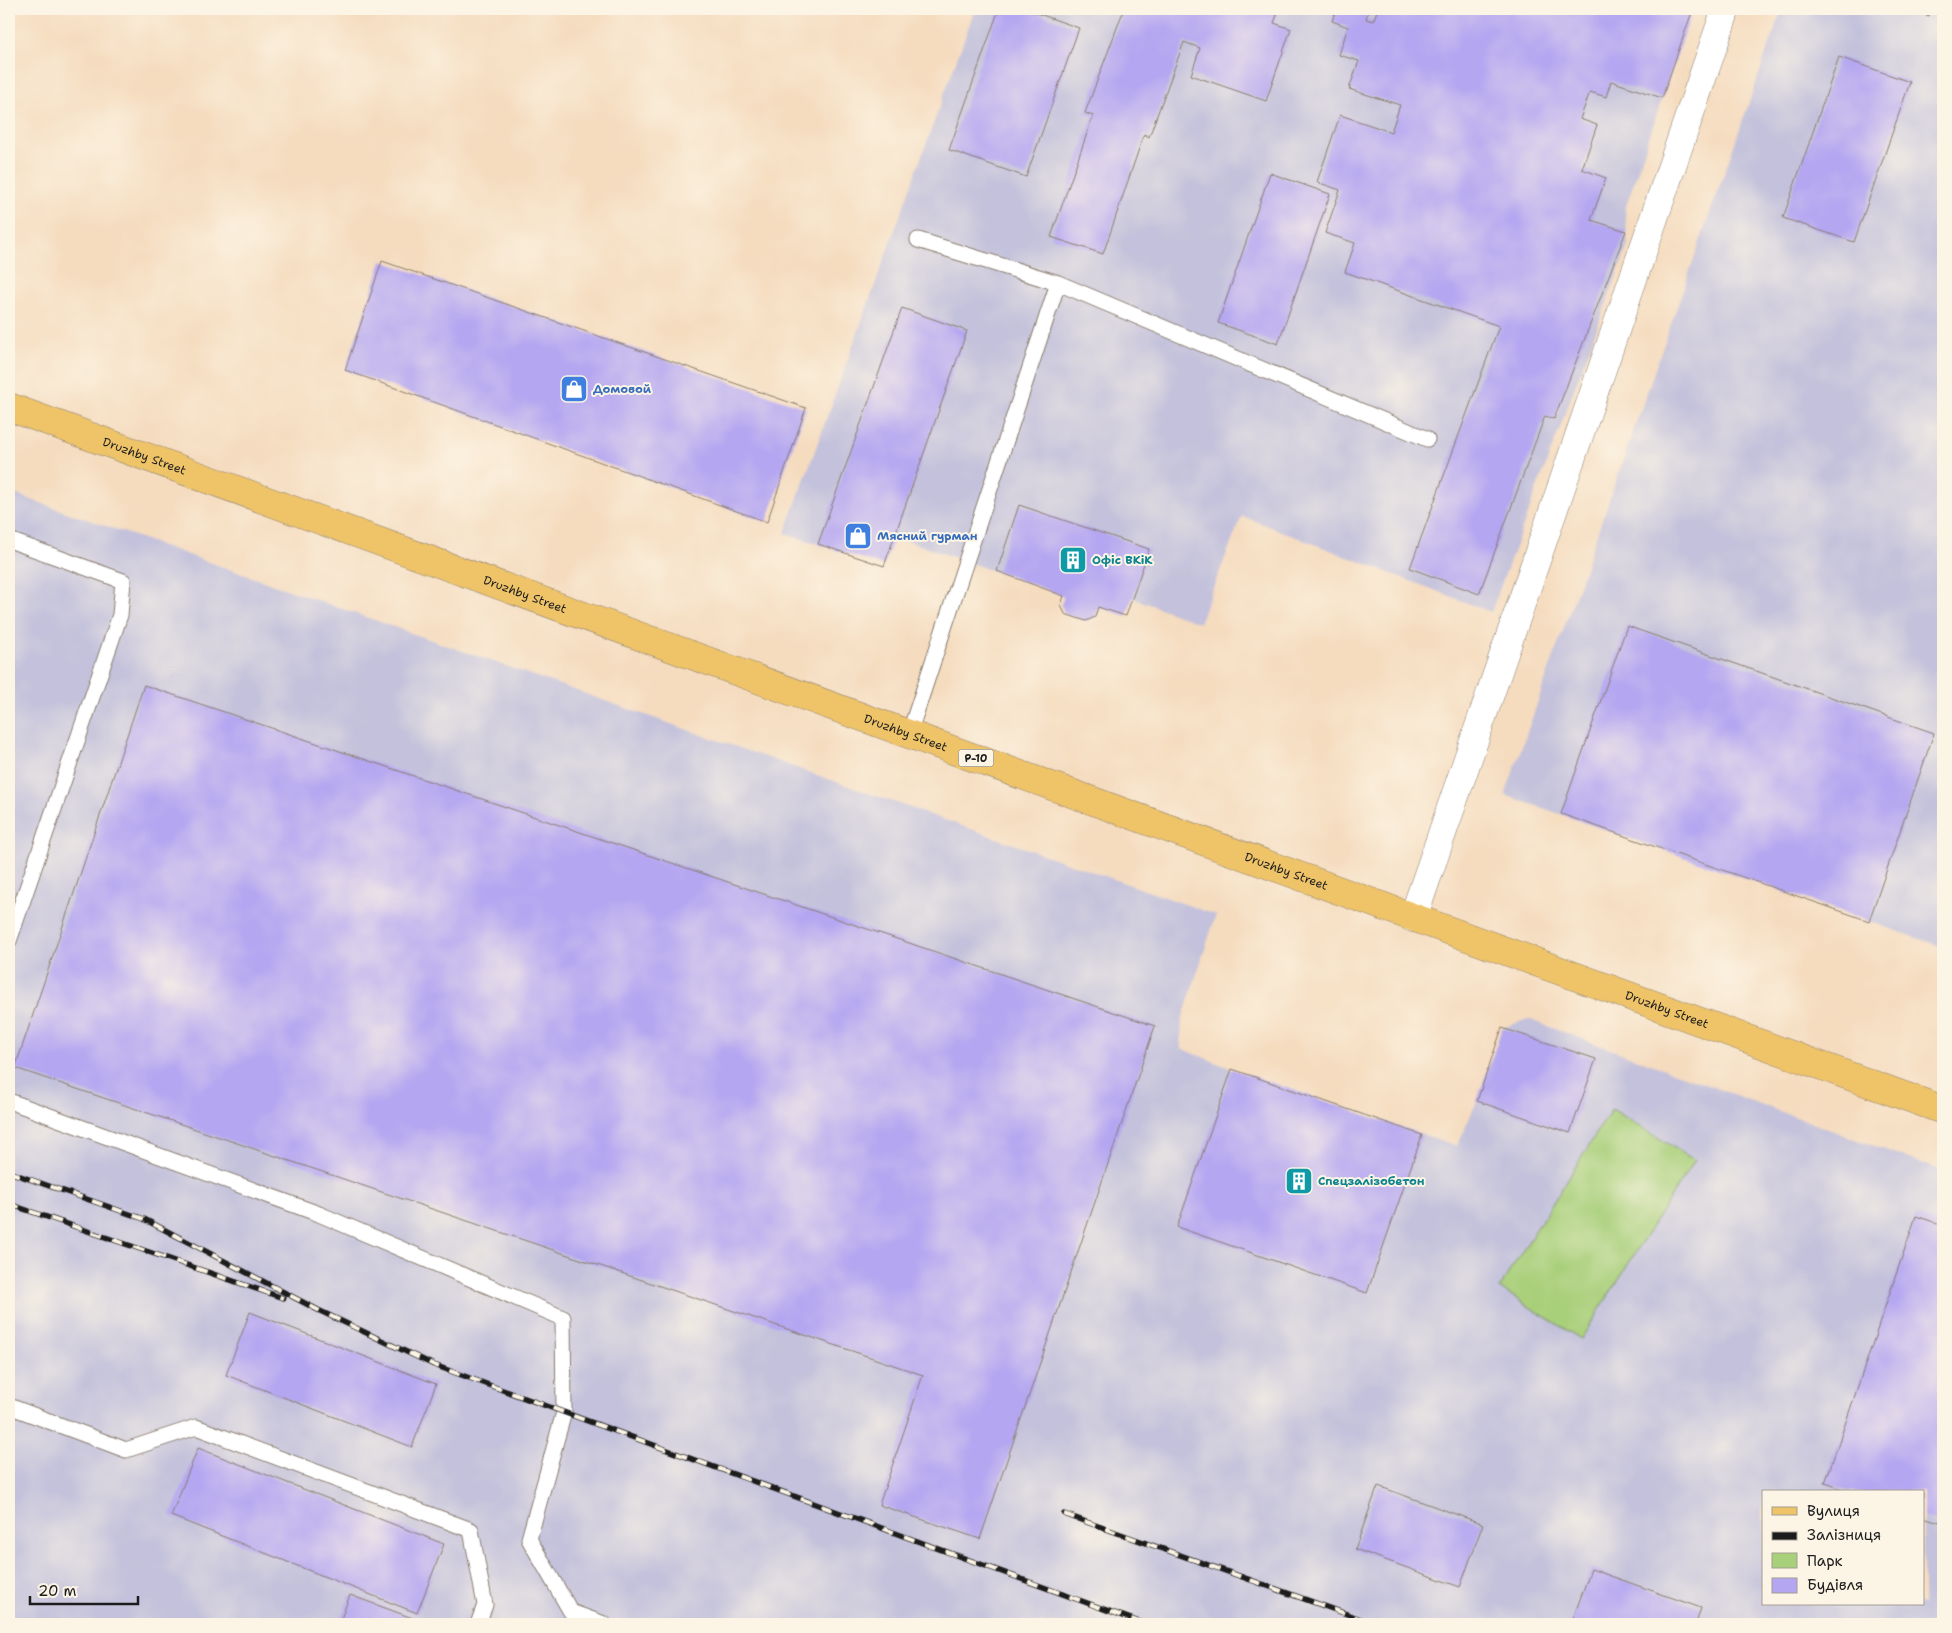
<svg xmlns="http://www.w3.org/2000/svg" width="1952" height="1633" viewBox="0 0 1952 1633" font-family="'Shantell Sans',sans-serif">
<rect width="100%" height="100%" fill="#fcf5e5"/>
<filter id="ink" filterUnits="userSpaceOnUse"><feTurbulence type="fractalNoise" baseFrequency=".02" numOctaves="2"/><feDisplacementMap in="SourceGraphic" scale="10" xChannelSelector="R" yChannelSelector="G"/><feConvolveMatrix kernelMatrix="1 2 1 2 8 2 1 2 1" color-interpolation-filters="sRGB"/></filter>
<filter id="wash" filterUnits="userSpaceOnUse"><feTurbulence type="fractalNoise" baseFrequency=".0096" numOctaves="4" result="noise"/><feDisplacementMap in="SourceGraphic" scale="20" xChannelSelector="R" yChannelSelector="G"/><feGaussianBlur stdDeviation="1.12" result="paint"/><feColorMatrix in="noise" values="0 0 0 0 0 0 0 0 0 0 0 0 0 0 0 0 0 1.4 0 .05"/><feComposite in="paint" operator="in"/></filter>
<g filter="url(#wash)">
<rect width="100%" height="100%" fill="#f5dcbf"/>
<path fill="#c3c1db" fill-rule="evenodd" d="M 975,9 L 1692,9 L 1625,209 L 1628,245 L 1491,612 L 1242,516 L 1199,623 L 1133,598 L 1126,616 L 1099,607 L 1095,617 L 1086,621 L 1065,614 L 1061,605 L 1064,596 L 894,536 L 884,566 L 785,533 Z
M 1782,9 L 1943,9 L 1943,947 L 1505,795 Z
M 9,492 L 1216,915 L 1182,1020 L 1181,1048 L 1232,1069 L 1457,1146 L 1477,1101 L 1502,1028 L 1528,1019 L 1943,1171 L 1943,1624 L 9,1624 ZM 1763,1492 L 1923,1492 L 1923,1604 L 1763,1604 Z"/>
<path fill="#a8cf79" stroke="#62764a" d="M 1612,1109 L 1694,1160 L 1581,1339 L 1499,1288 Z"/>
<g id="blocks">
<path fill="#b4a6f1" d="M 999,9 L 1025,9 L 1079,28 L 1026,177 L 949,150 Z
M 1124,9 L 1279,9 L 1274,23 L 1291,29 L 1266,101 L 1191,75 L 1200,48 L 1184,42 L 1149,137 L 1144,134 L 1103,254 L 1051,237 L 1093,116 L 1085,113 Z
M 1336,9 L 1369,9 L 1366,19 L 1373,21 L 1377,11 L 1371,9 L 1693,9 L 1662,98 L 1611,81 L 1606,97 L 1590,92 L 1580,119 L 1597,125 L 1582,169 L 1606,178 L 1591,220 L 1626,231 L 1554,419 L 1545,416 L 1479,594 L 1410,568 L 1499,326 L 1345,272 L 1355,243 L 1325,233 L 1340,190 L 1317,182 L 1340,115 L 1391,132 L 1400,105 L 1349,89 L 1359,61 L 1339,55 L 1348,27 L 1332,21 Z
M 1908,9 L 1932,9 L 1929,16 Z
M 1839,57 L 1910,82 L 1854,242 L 1783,218 Z
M 1270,173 L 1330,194 L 1278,344 L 1218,323 Z
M 382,261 L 806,408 L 767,522 L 345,370 Z
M 902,308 L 967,331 L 884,566 L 818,544 Z
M 1019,505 L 1149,549 L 1126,616 L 1098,607 L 1095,617 L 1086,621 L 1065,614 L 1061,605 L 1064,596 L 997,571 Z
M 1627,626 L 1934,733 L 1869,921 L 1561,814 Z
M 144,685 L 1155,1026 L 980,1539 L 879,1505 L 923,1375 L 15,1068 Z
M 1502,1028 L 1596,1059 L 1570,1133 L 1477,1101 Z
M 1232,1069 L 1422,1135 L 1367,1293 L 1177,1227 Z
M 1916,1216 L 1943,1225 L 1943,1523 L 1923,1517 L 1923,1492 L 1851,1492 L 1825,1483 Z
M 250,1312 L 436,1384 L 412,1447 L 226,1375 Z
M 198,1448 L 444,1544 L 417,1613 L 171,1516 Z
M 1378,1486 L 1483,1524 L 1460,1587 L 1355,1549 Z
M 1591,1569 L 1701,1608 L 1696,1624 L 1571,1624 Z
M 350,1595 L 415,1619 L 413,1624 L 339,1624 Z"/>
</g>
</g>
<g filter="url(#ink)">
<use href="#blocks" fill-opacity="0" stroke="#887c6e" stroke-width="1"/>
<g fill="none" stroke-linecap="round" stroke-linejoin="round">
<g stroke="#887c6e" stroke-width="17">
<path id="service" d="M 918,240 L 1058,283 L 1427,439
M 9,540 L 123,581 L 120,615 L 9,941
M 909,734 L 1058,283
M 9,1101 L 319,1214 L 563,1318 L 564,1412 L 529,1539 L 571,1612 L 604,1624
M 9,1406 L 126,1450 L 196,1427 L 471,1530 L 485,1605 L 478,1624"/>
</g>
<g stroke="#887c6e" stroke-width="29">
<path id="minor" d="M 1413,918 L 1726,9"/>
</g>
<g stroke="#887c6e" stroke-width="29">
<g id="primary">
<path id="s1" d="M 9,407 L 1943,1110"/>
</g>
</g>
<use href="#service" stroke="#fff" stroke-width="15"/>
<use href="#minor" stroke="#fff" stroke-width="28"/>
<use href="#primary" stroke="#efc469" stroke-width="28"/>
<g stroke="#1c1c1c" stroke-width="5.5">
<path id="rail" d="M 9,1172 L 144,1219 L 318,1310 L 434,1365 L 1145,1624
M 9,1204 L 283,1298
M 1064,1514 L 1375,1624"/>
</g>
<use href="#rail" stroke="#fcf5e5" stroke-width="4" stroke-dasharray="11" stroke-linecap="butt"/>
</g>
</g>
<defs>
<g id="shop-square" transform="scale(1.4375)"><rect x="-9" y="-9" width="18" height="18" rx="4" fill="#3f7fe0" stroke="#fcf5e5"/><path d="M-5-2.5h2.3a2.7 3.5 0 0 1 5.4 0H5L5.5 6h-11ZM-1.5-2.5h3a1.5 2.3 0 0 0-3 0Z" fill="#fff"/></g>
<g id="building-square" transform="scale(1.4375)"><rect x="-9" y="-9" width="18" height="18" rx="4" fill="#0f9aa8" stroke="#fcf5e5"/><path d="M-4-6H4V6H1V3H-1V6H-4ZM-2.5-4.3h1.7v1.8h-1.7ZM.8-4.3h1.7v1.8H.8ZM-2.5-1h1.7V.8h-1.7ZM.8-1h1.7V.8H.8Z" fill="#fff"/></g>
</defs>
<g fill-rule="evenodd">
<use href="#shop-square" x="574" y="389"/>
<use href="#shop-square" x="858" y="536"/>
<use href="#building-square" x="1073" y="560"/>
<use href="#building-square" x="1299" y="1181"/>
</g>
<g text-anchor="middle" stroke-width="4" stroke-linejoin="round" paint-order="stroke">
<rect fill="#fcf5e5" stroke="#5f5d58" stroke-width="1" x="958.5" y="749.5" width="35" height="17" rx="4"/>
<g font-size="11" font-weight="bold" fill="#1c1c1c">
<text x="976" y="762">Р-10</text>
</g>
<g font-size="12" font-weight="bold" fill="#366cbe" stroke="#fcf5e5" text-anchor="start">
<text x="593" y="393">Домовой</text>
<text x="877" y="540">Мясний гурман</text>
</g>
<g font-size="12" fill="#1c1c1c" stroke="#fcf5e5">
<text dy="4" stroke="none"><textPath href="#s1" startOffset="144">Druzhby Street</textPath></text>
<text dy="4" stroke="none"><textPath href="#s1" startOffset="549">Druzhby Street</textPath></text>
<text dy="4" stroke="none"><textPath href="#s1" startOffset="954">Druzhby Street</textPath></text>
<text dy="4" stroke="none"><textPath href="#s1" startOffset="1359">Druzhby Street</textPath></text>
<text dy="4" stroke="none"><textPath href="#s1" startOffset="1764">Druzhby Street</textPath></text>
</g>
<g font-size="12" font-weight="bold" fill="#0d838f" stroke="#fcf5e5" text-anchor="start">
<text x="1092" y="564">Офіс ВКіК</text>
<text x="1318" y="1185">Спецзалізобетон</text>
</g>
</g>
<rect width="1952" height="1633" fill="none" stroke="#fcf5e5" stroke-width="30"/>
<rect x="1762" y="1490" width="162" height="115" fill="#fcf5e5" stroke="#a29e95"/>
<rect x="1772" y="1507" width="25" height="8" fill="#efc469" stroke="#a29e95"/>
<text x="1807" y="1516" font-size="15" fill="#1c1c1c">Вулиця</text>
<rect x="1772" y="1532" width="25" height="8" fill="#1c1c1c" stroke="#a29e95"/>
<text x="1807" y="1540" font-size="15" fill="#1c1c1c">Залізниця</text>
<rect x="1772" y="1553" width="25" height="15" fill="#a8cf79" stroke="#a29e95"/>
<text x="1807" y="1566" font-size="15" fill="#1c1c1c">Парк</text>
<rect x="1772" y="1578" width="25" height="15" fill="#b4a6f1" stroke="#a29e95"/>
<text x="1807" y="1590" font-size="15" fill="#1c1c1c">Будівля</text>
<path d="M30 1596v8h108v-8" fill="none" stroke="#1c1c1c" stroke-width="2.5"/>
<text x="38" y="1596" font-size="15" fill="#1c1c1c" stroke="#fcf5e5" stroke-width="4" paint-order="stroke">20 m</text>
</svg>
